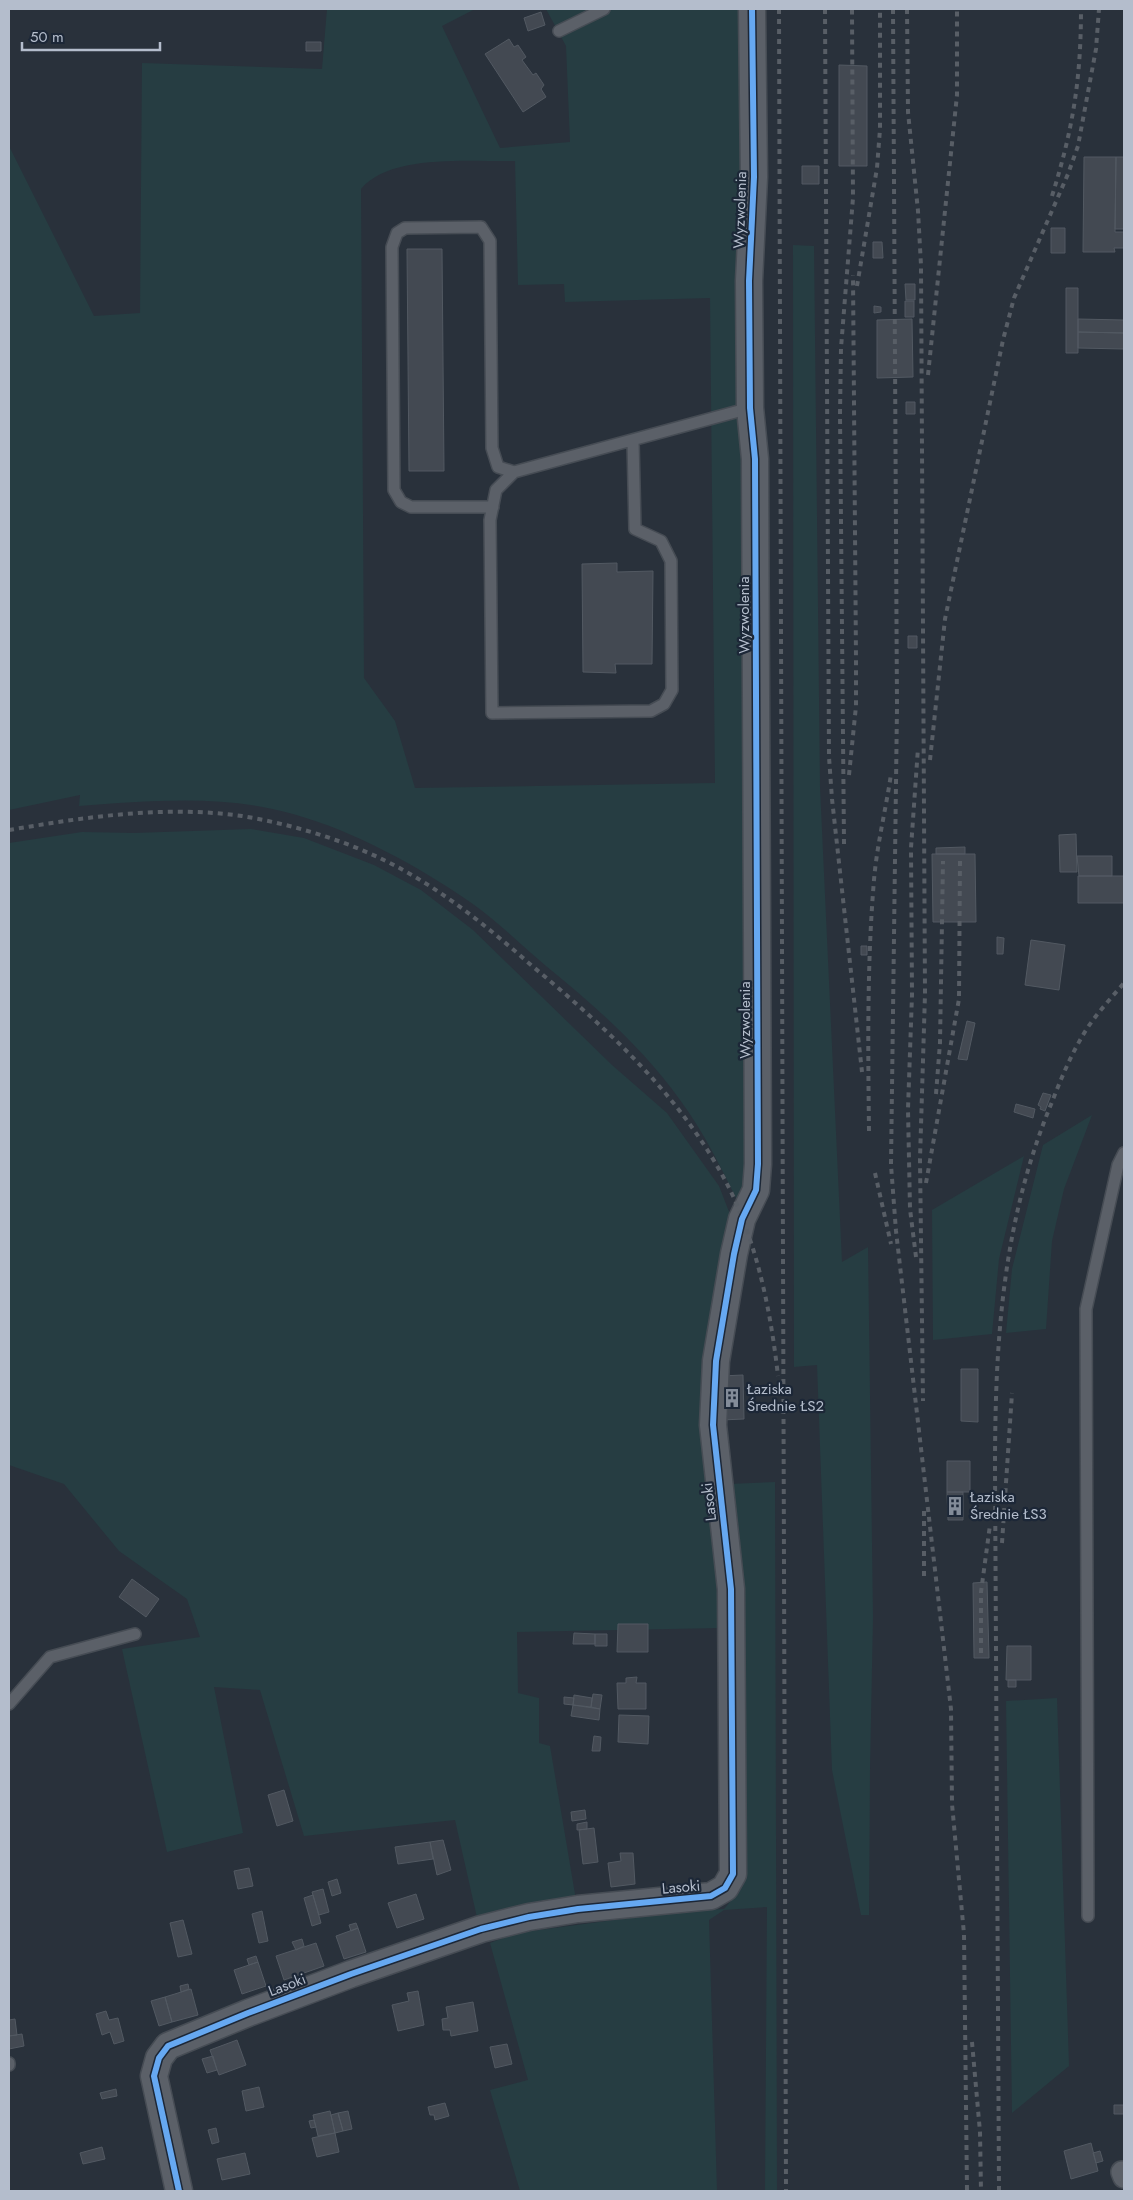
<svg xmlns="http://www.w3.org/2000/svg" width="1133" height="2200" viewBox="0 0 1133 2200" font-family="Jost,sans-serif">
<rect width="100%" height="100%" fill="#29313b"/>
<path fill="#263d42" fill-rule="evenodd" d="M 327,9 L 475,9 L 442,26 L 500,148 L 570,142 L 566,46 L 546,9 L 746,9 L 747,179 L 735,314 L 747,506 L 748,1187 L 739,1204 C 721,1168 704,1132 680,1100 C 644,1049 594,1005 546,966 C 521,945 497,921 470,902 C 418,866 354,831 293,814 C 224,794 150,801 79,806 L 80,795 L 9,810 L 9,146 L 94,316 L 140,313 L 142,63 L 322,69 ZM 515,161 L 518,285 L 564,284 L 565,302 L 710,298 L 715,783 L 415,788 L 395,721 L 364,678 L 361,189 C 390,153 473,162 515,161 Z
M 793,245 L 814,246 L 820,787 L 842,1262 L 868,1247 L 873,1617 L 870,1769 L 869,1915 L 861,1915 L 832,1770 L 817,1365 L 794,1367 Z
M 251,829 L 304,838 L 374,865 L 421,890 L 473,930 L 612,1065 L 667,1113 L 719,1186 L 733,1222 L 702,1417 L 720,1628 L 517,1632 L 518,1693 L 539,1698 L 539,1743 L 550,1746 L 576,1900 L 478,1922 L 455,1820 L 304,1836 L 260,1690 L 214,1687 L 243,1833 L 167,1852 L 122,1649 L 200,1637 L 187,1599 L 119,1551 L 64,1484 L 9,1465 L 9,843 L 82,832 L 134,833 Z
M 1092,1115 L 1064,1189 L 1052,1241 L 1046,1329 L 1006,1333 L 1012,1269 L 1043,1145 Z
M 1024,1156 L 999,1259 L 992,1334 L 933,1340 L 932,1210 Z
M 775,1482 L 777,2191 L 765,2191 L 767,1907 L 724,1910 L 709,1920 L 717,2191 L 520,2191 L 490,2090 L 528,2080 L 490,1943 L 516,1933 L 682,1911 L 724,1909 L 739,1891 L 743,1870 L 729,1484 Z
M 1057,1698 L 1069,2066 L 1012,2113 L 1006,1701 Z"/>
<path fill="#434952" stroke="#525962" d="M 541,12 L 545,25 L 528,31 L 524,18 Z
M 509,39 L 514,47 L 518,45 L 526,57 L 522,60 L 533,75 L 536,73 L 544,85 L 541,89 L 546,97 L 523,112 L 485,54 Z
M 306,42 L 321,42 L 321,51 L 306,51 Z
M 839,65 L 867,66 L 867,166 L 839,166 Z
M 1084,157 L 1116,157 L 1115,232 L 1124,232 L 1124,248 L 1114,248 L 1115,252 L 1083,252 Z
M 1116,157 L 1124,157 L 1124,229 L 1115,229 Z
M 802,166 L 819,166 L 819,184 L 802,184 Z
M 1051,228 L 1065,228 L 1065,253 L 1051,253 Z
M 873,242 L 882,242 L 883,258 L 873,258 Z
M 407,249 L 442,249 L 444,471 L 409,471 Z
M 905,284 L 915,284 L 915,300 L 906,300 Z
M 1066,288 L 1078,288 L 1078,353 L 1066,353 Z
M 905,301 L 914,301 L 914,317 L 905,317 Z
M 874,306 L 881,307 L 881,312 L 874,313 Z
M 912,319 L 913,377 L 877,378 L 877,320 Z
M 1078,319 L 1124,320 L 1124,333 L 1078,332 Z
M 1078,332 L 1124,333 L 1124,349 L 1078,348 Z
M 906,402 L 915,402 L 915,414 L 906,414 Z
M 617,563 L 617,572 L 653,571 L 652,664 L 615,664 L 616,673 L 583,672 L 582,564 Z
M 908,636 L 917,636 L 917,648 L 908,648 Z
M 1076,834 L 1077,872 L 1060,872 L 1059,835 Z
M 965,847 L 965,854 L 936,854 L 936,848 Z
M 932,854 L 975,854 L 976,922 L 933,922 Z
M 1077,856 L 1112,856 L 1112,876 L 1079,876 Z
M 1078,876 L 1124,876 L 1124,903 L 1078,903 Z
M 997,937 L 1004,938 L 1003,954 L 997,954 Z
M 1031,940 L 1065,945 L 1059,990 L 1025,985 Z
M 861,946 L 867,946 L 867,955 L 861,955 Z
M 967,1021 L 975,1023 L 967,1060 L 958,1059 Z
M 1043,1093 L 1051,1095 L 1045,1111 L 1040,1109 L 1041,1107 L 1038,1105 Z
M 1016,1104 L 1035,1109 L 1033,1118 L 1014,1112 Z
M 961,1369 L 978,1369 L 978,1422 L 961,1421 Z
M 743,1375 L 744,1419 L 721,1420 L 721,1376 Z
M 947,1461 L 970,1461 L 970,1492 L 947,1492 Z
M 947,1492 L 963,1492 L 963,1520 L 948,1520 Z
M 132,1579 L 159,1599 L 146,1617 L 119,1597 Z
M 987,1582 L 989,1658 L 974,1658 L 973,1583 Z
M 618,1624 L 648,1624 L 648,1652 L 617,1652 Z
M 574,1633 L 595,1634 L 595,1644 L 573,1644 Z
M 595,1634 L 607,1634 L 607,1646 L 595,1646 Z
M 1007,1646 L 1031,1646 L 1031,1680 L 1006,1680 Z
M 637,1677 L 636,1683 L 646,1683 L 646,1709 L 618,1709 L 617,1683 L 626,1683 L 626,1678 Z
M 1008,1680 L 1016,1680 L 1016,1687 L 1008,1687 Z
M 593,1694 L 602,1695 L 600,1709 L 591,1707 Z
M 574,1695 L 592,1698 L 591,1707 L 573,1705 Z
M 564,1697 L 574,1698 L 573,1705 L 564,1704 Z
M 573,1705 L 600,1709 L 599,1720 L 571,1716 Z
M 619,1715 L 649,1716 L 648,1744 L 618,1742 Z
M 594,1736 L 601,1737 L 600,1751 L 592,1751 Z
M 284,1790 L 293,1821 L 277,1826 L 268,1795 Z
M 585,1810 L 586,1819 L 572,1821 L 571,1812 Z
M 587,1822 L 587,1829 L 577,1830 L 577,1824 Z
M 594,1828 L 598,1862 L 583,1864 L 579,1830 Z
M 443,1840 L 451,1870 L 437,1875 L 430,1842 Z
M 430,1842 L 433,1859 L 398,1864 L 395,1847 Z
M 620,1853 L 633,1853 L 635,1884 L 611,1887 L 608,1863 L 621,1861 Z
M 249,1868 L 253,1886 L 238,1889 L 234,1871 Z
M 337,1879 L 341,1893 L 332,1896 L 328,1882 Z
M 323,1889 L 329,1912 L 319,1915 L 312,1892 Z
M 416,1894 L 424,1919 L 397,1928 L 388,1903 Z
M 313,1895 L 321,1923 L 312,1926 L 304,1898 Z
M 262,1911 L 268,1941 L 259,1943 L 252,1914 Z
M 183,1920 L 192,1954 L 178,1957 L 170,1923 Z
M 356,1923 L 358,1928 L 351,1931 L 349,1925 Z
M 358,1928 L 366,1952 L 344,1959 L 336,1936 Z
M 302,1939 L 304,1946 L 296,1950 L 292,1942 Z
M 316,1943 L 324,1966 L 284,1980 L 276,1956 Z
M 256,1956 L 258,1962 L 249,1965 L 247,1959 Z
M 258,1962 L 266,1986 L 242,1994 L 234,1970 Z
M 188,1984 L 189,1989 L 181,1992 L 180,1986 Z
M 191,1989 L 198,2015 L 172,2022 L 165,1997 Z
M 418,1991 L 424,2025 L 398,2031 L 392,2005 L 409,2001 L 407,1993 Z
M 165,1997 L 172,2022 L 159,2026 L 151,2001 Z
M 473,2002 L 478,2031 L 451,2036 L 450,2030 L 443,2030 L 442,2019 L 448,2018 L 446,2007 Z
M 106,2011 L 109,2020 L 118,2018 L 124,2041 L 114,2044 L 110,2032 L 102,2035 L 96,2014 Z
M 15,2019 L 17,2035 L 9,2036 L 9,2020 Z
M 22,2034 L 24,2046 L 9,2049 L 9,2036 Z
M 237,2040 L 246,2065 L 219,2075 L 210,2050 Z
M 507,2044 L 512,2064 L 495,2068 L 490,2047 Z
M 213,2056 L 217,2070 L 207,2073 L 202,2059 Z
M 259,2087 L 264,2107 L 246,2111 L 242,2091 Z
M 116,2089 L 117,2096 L 102,2099 L 100,2093 Z
M 445,2103 L 449,2116 L 435,2120 L 434,2115 L 430,2115 L 428,2107 Z
M 1114,2105 L 1124,2105 L 1124,2114 L 1114,2114 Z
M 330,2111 L 335,2133 L 318,2136 L 313,2115 Z
M 348,2111 L 352,2129 L 343,2131 L 338,2113 Z
M 338,2113 L 343,2131 L 335,2133 L 331,2115 Z
M 314,2120 L 316,2127 L 311,2128 L 309,2121 Z
M 216,2128 L 219,2142 L 212,2144 L 208,2130 Z
M 335,2133 L 339,2152 L 317,2157 L 312,2138 Z
M 1091,2143 L 1098,2171 L 1071,2179 L 1064,2151 Z
M 102,2147 L 105,2159 L 83,2164 L 80,2153 Z
M 1100,2151 L 1103,2161 L 1096,2163 L 1093,2153 Z
M 245,2153 L 250,2174 L 222,2180 L 217,2159 Z"/>
<g fill="none" stroke-linecap="round" stroke-linejoin="round">
<g stroke="#464c54" stroke-width="14">
<path id="service" d="M 559,31 L 604,9
M 633,441 L 635,529 L 661,541 L 671,561 L 672,690 L 664,704 L 651,711 L 492,713 L 490,520 L 496,490 L 514,472 L 750,408
M 493,507 L 411,507 L 401,502 L 394,490 L 392,247 L 397,233 L 405,228 L 481,227 L 490,241 L 492,448 L 498,467 L 514,472
M 9,1704 L 50,1657 L 135,1634
M 1088,1916 L 1086,1309 L 1118,1165 L 1124,1153
M 9,2063 L 9,2065"/>
</g>
<g stroke="#464c54" stroke-width="24">
<path id="minor" d="M 1122,2172 L 1124,2177"/>
</g>
<g stroke="#464c54" stroke-width="29">
<path id="tertiary" d="M 179,2191 L 154,2076 L 159,2058 L 168,2046 L 248,2013 L 351,1974 L 481,1929 L 529,1917 L 578,1909 L 711,1896 L 725,1888 L 733,1874 L 731,1589 L 713,1425 L 716,1361 L 734,1254 L 742,1219 L 756,1190 L 758,1164 L 755,459 L 750,408 L 749,281 L 754,177 L 752,9"/>
</g>
<use href="#service" stroke="#5b6068" stroke-width="11"/>
<use href="#minor" stroke="#5b6068" stroke-width="21"/>
<use href="#tertiary" stroke="#5b6068" stroke-width="26"/>
<path stroke="#585e66" stroke-width="4" stroke-dasharray="5 5" stroke-linecap="butt" d="M 779,9 L 786,2191
M 825,9 L 829,757 L 832,799 L 862,1072
M 893,9 L 897,707 L 891,1165 L 896,1231 L 951,1709 L 952,1804 L 964,1934 L 967,2191
M 907,9 L 908,112 L 918,211 L 921,265 L 925,994 L 920,1159 L 923,1401
M 1052,196 C 1073,129 1081,79 1081,9
M 857,286 L 877,168 L 880,129 L 880,9
M 928,375 L 957,95 L 957,9
M 930,760 L 945,619 L 1003,340 L 1014,298 L 1068,174 L 1078,146 L 1096,49 L 1099,9
M 849,775 L 856,706 L 856,659 L 853,275
M 9,830 C 86,817 164,805 242,816 C 296,825 355,843 403,870 C 450,896 491,930 531,965 C 610,1031 688,1102 733,1196 C 759,1253 771,1314 778,1376
M 844,844 L 840,414 L 841,348 L 853,198 L 852,9
M 936,1094 L 940,1043 L 943,861
M 869,1131 C 868,1048 867,963 874,880 C 877,844 886,809 891,774
M 875,1173 L 891,1244
M 926,1183 L 959,999 L 960,861
M 916,1257 L 910,1209 L 908,1109 L 912,995 L 911,848 L 918,748
M 924,1511 L 924,1576
M 1002,1543 L 1012,1393
M 981,1653 L 981,1592 L 990,1525
M 972,2042 L 980,2132 L 981,2191
M 999,2191 L 995,1470 C 995,1342 1002,1222 1052,1102 C 1062,1076 1073,1050 1088,1027 C 1099,1011 1112,997 1124,983"/>
<g stroke="#1c2737" stroke-width="9">
<path id="cycleway" d="M 179,2191 L 154,2076 L 159,2058 L 168,2046 L 248,2013 L 351,1974 L 481,1929 L 529,1917 L 578,1909 L 711,1896 L 725,1888 L 733,1874 L 731,1589 L 713,1425 L 716,1361 L 734,1254 L 742,1219 L 756,1190 L 758,1164 L 755,459 L 750,408 L 749,281 L 754,177 L 752,9"/>
</g>
<use href="#cycleway" stroke="#66a8f1" stroke-width="6"/>
</g>
<defs>
<g id="building-bare" transform="scale(1.5)"><path d="M-4-6H4V6H1V3H-1V6H-4ZM-2.5-4.3h1.7v1.8h-1.7ZM.8-4.3h1.7v1.8H.8ZM-2.5-1h1.7V.8h-1.7ZM.8-1h1.7V.8H.8Z" fill="#838c99" stroke="#1c2737" stroke-width="2.5" paint-order="stroke"/></g>
</defs>
<g fill-rule="evenodd">
<use href="#building-bare" x="732" y="1398"/>
<use href="#building-bare" x="955" y="1506"/>
</g>
<g text-anchor="middle" stroke-width="4.5" stroke-linejoin="round" paint-order="stroke">
<g font-size="15" fill="#b4bdcc" stroke="#1c2737">
<text transform="translate(740 210) rotate(-88)" y="5">Wyzwolenia</text>
<text transform="translate(744 615) rotate(-90)" y="5">Wyzwolenia</text>
<text transform="translate(745 1020) rotate(-90)" y="5">Wyzwolenia</text>
<text transform="translate(709 1502) rotate(-97)" y="5">Lasoki</text>
<text transform="translate(681 1887) rotate(-5)" y="5">Lasoki</text>
<text transform="translate(287 1985) rotate(-21)" y="5">Lasoki</text>
</g>
<g font-size="15" fill="#b4bdcc" stroke="#1c2737" text-anchor="start">
<text x="747" y="1394">Łaziska<tspan x="747" dy="17">Średnie ŁS2</tspan></text>
<text x="970" y="1502">Łaziska<tspan x="970" dy="17">Średnie ŁS3</tspan></text>
</g>
</g>
<rect width="1133" height="2200" fill="none" stroke="#b4bdcc" stroke-width="20"/>
<path d="M22 42v8h138v-8" fill="none" stroke="#b4bdcc" stroke-width="2.5"/>
<text x="30" y="42" font-size="15" fill="#b4bdcc" stroke="#1c2737" stroke-width="4" paint-order="stroke">50 m</text>
</svg>
